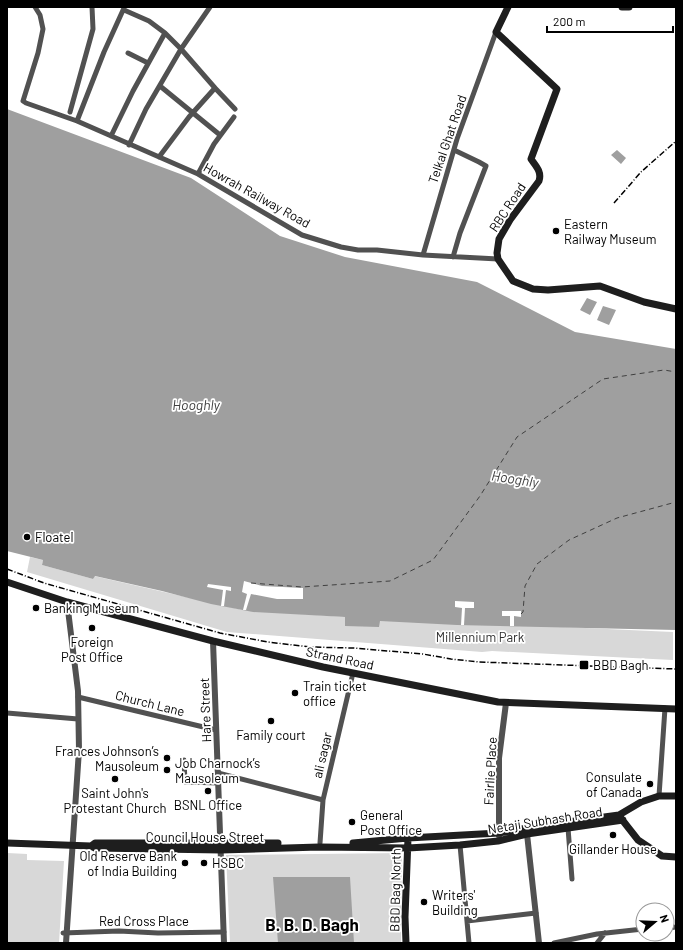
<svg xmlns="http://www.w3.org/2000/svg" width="683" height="950" viewBox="0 0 683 950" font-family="Barlow,sans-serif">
<rect width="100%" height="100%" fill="#fff"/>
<path fill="#d8d8d8" d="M 30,557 L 43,560 L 42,565 L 93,579 L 94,576 L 243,610 L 345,617 L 673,632 L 673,660 L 492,651 L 482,652 L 227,632 L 27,572 Z
M 7,853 L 27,854 L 27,860 L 64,861 L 59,943 L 7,943 Z
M 402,853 L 401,943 L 230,943 L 226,855 Z"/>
<path fill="#9f9f9f" d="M 7,109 L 191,178 L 280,236 L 345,257 L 477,282 L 575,332 L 676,349 L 676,630 L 457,625 L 380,621 L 379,627 L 345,626 L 345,617 L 253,612 L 211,604 L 162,591 L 95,576 L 93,579 L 42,565 L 43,560 L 7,551 Z
M 617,150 L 626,158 L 621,164 L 611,155 Z
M 587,298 L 597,302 L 590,315 L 580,310 Z
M 603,306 L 616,310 L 609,325 L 597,320 Z
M 273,877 L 350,877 L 354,943 L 278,943 Z"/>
<path fill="#fff" d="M 244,581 L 262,586 L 303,588 L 303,599 L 277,599 L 251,594 L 246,610 L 243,610 L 247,594 L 242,592 Z
M 208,584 L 231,587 L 231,591 L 226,590 L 224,606 L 221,606 L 223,590 L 207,587 Z
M 455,601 L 474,602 L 474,608 L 465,608 L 464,625 L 461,625 L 462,608 L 455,607 Z
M 502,611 L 521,611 L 521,617 L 514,616 L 514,626 L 510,626 L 510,616 L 502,616 Z"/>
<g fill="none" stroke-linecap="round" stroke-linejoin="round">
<path stroke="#404040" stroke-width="1" stroke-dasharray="5 4" stroke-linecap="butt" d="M 251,583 L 302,587 L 390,581 L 433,560 L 480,496 L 517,437 L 603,379 L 664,370 L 676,372
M 521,614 L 523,612 L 525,586 L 537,564 L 569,540 L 617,518 L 676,502"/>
<path stroke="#515151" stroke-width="5" d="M 35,7 L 40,15 L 43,29 L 38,53 L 23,101 L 26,103 L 77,121 L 198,174 L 302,235 L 341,247 L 358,250 L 377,250 L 423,255 L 498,259
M 128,53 L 148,63
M 160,86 L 220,135
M 215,88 L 235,109
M 70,112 L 93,29 L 92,7
M 77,121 L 104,52 L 124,8
M 111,136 L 133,91 L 165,33 L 149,21 L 124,10
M 129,145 L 146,109 L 181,49 L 165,33
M 159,157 L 189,117 L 215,88 L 181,49 L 210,7
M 198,174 L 214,144 L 234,117
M 423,255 L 457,139 L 496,32
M 453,257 L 460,233 L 486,166 L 479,162 L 454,150
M 78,697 L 216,730
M 7,713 L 78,719
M 184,760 L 185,782 L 219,783
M 218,773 L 323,800
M 659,796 L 665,708
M 568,828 L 572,879
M 320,843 L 323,800 L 353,673
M 460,845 L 469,943
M 467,921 L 536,913
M 667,928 L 676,927
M 63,933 L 119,931 L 158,933 L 224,932
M 554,943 L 597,934 L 643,929
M 597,943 L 605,933"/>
<path stroke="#515151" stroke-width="6" d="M 213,641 L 224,943
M 526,830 L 527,834 L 539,943
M 499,836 L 499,758 L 506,703
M 66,943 L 79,750 L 78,691 L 67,602"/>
<path stroke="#1e1e1e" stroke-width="7" d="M 508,7 L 496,32 L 557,89 L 531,159 C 536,166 542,172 539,181 L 510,220 L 499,239 L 497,253 L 498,259 L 513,281 L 533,289 L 548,290 L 600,286 L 644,302 L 676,309
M 622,7 L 629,7
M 7,582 L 67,602 L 213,641 L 323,667 L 498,702 L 676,709
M 620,817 L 638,840 L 662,856 L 676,857
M 7,843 L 91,846 L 95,848 L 221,850 L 319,847 L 408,848 L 460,845 L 498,841 L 527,834 L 623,820
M 353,843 L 408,838 L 499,833 L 538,826 L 619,815 L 641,802 L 659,796 L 676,796
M 91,846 L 95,843 L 278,843
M 406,943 L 405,917 L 408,838"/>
<path stroke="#000" stroke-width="1.5" stroke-dasharray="6 2 1 2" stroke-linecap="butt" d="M 614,203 L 641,172 L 676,141
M 7,569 L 44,583 L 220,633 L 268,642 L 310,647 L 353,648 L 423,654 L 451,659 L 479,662 L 676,669"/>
</g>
<g fill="#000" stroke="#fff" stroke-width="1.5">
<circle cx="556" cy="231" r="4"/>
<circle cx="27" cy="537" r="4"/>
<circle cx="36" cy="608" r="4"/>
<circle cx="92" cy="628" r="4"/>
<rect x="579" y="660" width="10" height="10" rx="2"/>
<circle cx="295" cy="693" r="4"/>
<circle cx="271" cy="721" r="4"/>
<circle cx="167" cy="758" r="4"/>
<circle cx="167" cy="770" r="4"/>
<circle cx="115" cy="779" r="4"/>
<circle cx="650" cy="784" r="4"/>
<circle cx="208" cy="791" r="4"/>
<circle cx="352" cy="822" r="4"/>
<circle cx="613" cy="835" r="4"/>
<circle cx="185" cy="863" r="4"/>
<circle cx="204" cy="863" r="4"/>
<circle cx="424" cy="902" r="4"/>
</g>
<g text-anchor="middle" stroke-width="3.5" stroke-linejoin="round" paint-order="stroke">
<g font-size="13" fill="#000" stroke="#fff">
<text transform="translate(447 139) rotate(-71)" y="5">Telkal Ghat Road</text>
<text transform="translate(257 195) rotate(29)" y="5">Howrah Railway Road</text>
<text transform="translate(507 207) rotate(-57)" y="5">RBC Road</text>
<text transform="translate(340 658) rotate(12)" y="5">Strand Road</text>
<text transform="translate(150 703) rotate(14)" y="5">Church Lane</text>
<text transform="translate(205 710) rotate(-92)" y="5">Hare Street</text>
<text transform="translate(322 755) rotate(-77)" y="5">ali sagar</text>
<text transform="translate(490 771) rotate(-87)" y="5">Fairlie Place</text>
<text transform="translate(545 820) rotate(-9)" y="5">Netaji Subhash Road</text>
<text x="205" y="842">Council House Street</text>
<text transform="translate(395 890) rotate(-89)" y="5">BBD Bag North</text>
<text x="144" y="926">Red Cross Place</text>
</g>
<g font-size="13" fill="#000" stroke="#fff" text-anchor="start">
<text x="564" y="229">Eastern<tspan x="564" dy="15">Railway Museum</tspan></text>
<text x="35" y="542">Floatel</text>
<text x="44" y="613">Banking Museum</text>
<text x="92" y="647" text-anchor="middle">Foreign<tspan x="92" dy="15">Post Office</tspan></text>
<text x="593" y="670">BBD Bagh</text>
<text x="303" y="691">Train ticket<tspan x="303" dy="15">office</tspan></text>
<text x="271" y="740" text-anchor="middle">Family court</text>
<text x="159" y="756" text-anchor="end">Frances Johnson’s<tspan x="159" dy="15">Mausoleum</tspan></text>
<text x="175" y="768">Job Charnock’s<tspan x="175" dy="15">Mausoleum</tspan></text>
<text x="642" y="782" text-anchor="end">Consulate<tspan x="642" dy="15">of Canada</tspan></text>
<text x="115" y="798" text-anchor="middle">Saint John's<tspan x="115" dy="15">Protestant Church</tspan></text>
<text x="208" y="810" text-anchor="middle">BSNL Office</text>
<text x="360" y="820">General<tspan x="360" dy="15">Post Office</tspan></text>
<text x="613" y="854" text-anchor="middle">Gillander House</text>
<text x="177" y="861" text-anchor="end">Old Reserve Bank<tspan x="177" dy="15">of India Building</tspan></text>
<text x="212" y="868">HSBC</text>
<text x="432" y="900">Writers'<tspan x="432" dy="15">Building</tspan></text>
</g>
<g font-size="13" fill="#2f2f2f" stroke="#fff">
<text x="480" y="642">Millennium Park</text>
</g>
<g font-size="14" font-style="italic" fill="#404040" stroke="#fff">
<text x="196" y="410">Hooghly</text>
<text transform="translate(515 479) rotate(9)" y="5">Hooghly</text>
</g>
<g font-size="17" font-weight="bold" fill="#000" stroke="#fff">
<text x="312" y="931">B. B. D. Bagh</text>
</g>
</g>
<rect width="683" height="950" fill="none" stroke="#000000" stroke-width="16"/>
<g transform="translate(655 922) rotate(71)"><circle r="19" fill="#ffffff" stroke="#999999"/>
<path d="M0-3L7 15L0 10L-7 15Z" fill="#000000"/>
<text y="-6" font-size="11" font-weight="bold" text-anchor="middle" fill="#000000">N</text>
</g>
<path d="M547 26v6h126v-6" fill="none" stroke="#000000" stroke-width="2"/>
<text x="553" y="26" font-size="12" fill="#000000" stroke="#ffffff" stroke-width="3" paint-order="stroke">200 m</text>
</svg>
